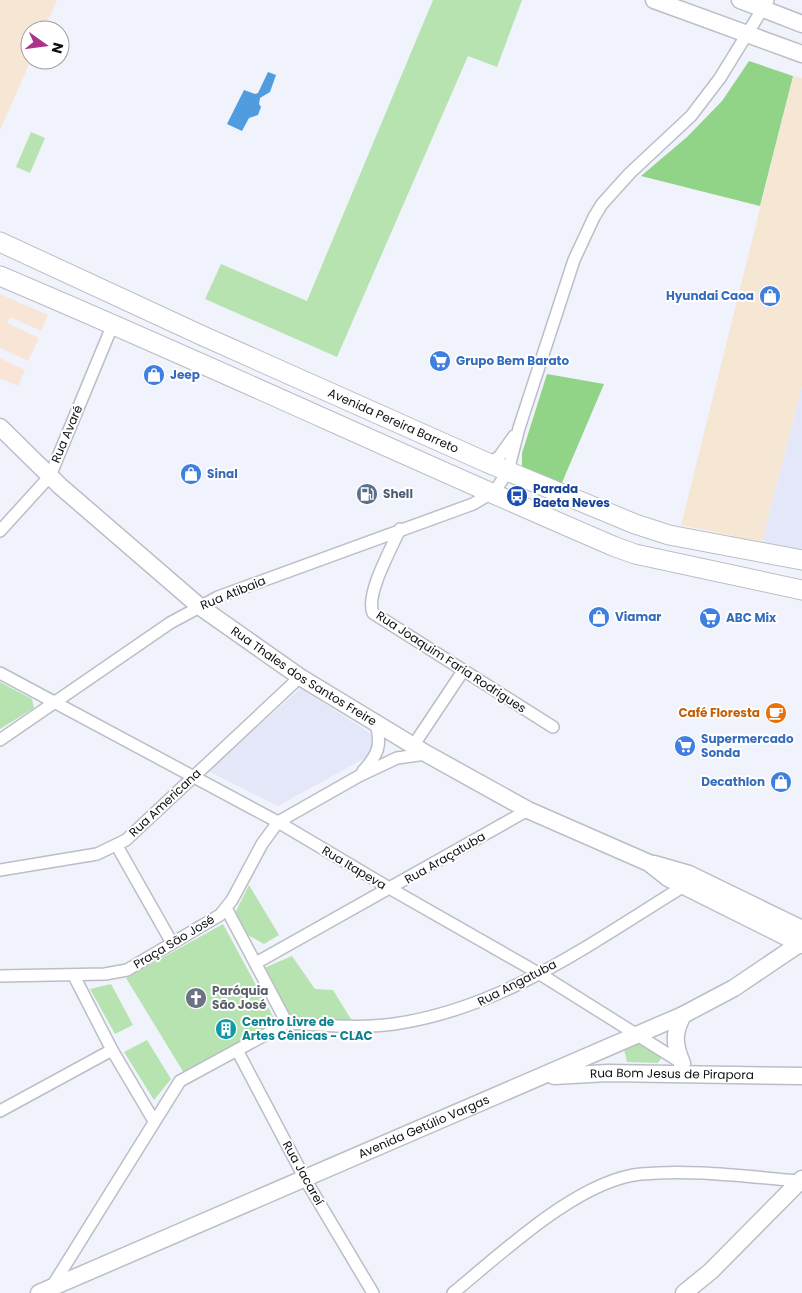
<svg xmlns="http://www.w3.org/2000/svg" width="802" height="1293" viewBox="0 0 802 1293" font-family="Poppins,sans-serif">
<rect width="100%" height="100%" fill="#f0f3fc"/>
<path fill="#f6e7d4" d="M 0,0 L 57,0 L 44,30 L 30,30 L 31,60 L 0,130 Z
M 793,76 L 802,78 L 802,386 L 762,542 L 681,525 Z"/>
<path fill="#e3e7f8" d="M 802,386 L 802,552 L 762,542 Z
M 301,688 L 371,734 L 372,754 L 278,806 L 208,771 Z"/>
<path fill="#f9e5d6" d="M 0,294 L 48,315 L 41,331 L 10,317 L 7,323 L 39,338 L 28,361 L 0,348 Z
M 0,358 L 25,370 L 18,386 L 0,378 Z"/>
<path fill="#b7e3b0" d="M 433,0 L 522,0 L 497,67 L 468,56 L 337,357 L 205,299 L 221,264 L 307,301 Z
M 31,132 L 45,138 L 30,173 L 16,167 Z
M 0,682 L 32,699 L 34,708 L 0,729 Z
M 249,885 L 279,935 L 264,944 L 243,932 L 234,915 Z
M 223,924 L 276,1022 L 184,1073 L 126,978 Z
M 292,956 L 315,989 L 333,990 L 352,1021 L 290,1018 L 264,968 Z
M 111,984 L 133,1025 L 115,1034 L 90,989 Z
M 147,1040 L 171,1079 L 154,1100 L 124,1052 Z
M 634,1043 L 642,1044 L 662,1057 L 658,1063 L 627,1062 L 624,1049 Z"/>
<path fill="#91d387" d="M 749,61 L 793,76 L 760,206 L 641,176 L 687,137 L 722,101 Z
M 547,374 L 604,384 L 561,485 L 529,473 L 522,466 L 522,453 Z"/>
<path fill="#509cde" d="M 268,72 L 276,75 L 270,92 L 260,98 L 259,104 L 261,107 L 258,115 L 249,118 L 242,131 L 227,124 L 244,90 L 255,94 L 258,93 Z"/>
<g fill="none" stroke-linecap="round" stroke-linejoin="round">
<g stroke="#bbbec7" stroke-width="14">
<path id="street" d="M 488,463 L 499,457 L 514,436
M 400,529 C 392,547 365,595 373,613 L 553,727
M 0,531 L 50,476 L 113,324
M 0,673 L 278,822 L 391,889 L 540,974 L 682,1063
M 0,740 L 170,623 L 218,597 L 473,504 L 495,491 L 508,471 L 519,428 L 574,260 L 594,217 L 602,204 L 630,173 L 691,116 L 720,78 L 768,0
M 413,746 L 463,671
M 363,771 C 378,755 382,745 376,724
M 117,846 L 172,943
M 0,870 L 97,854 L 126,840 L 300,677
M 226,908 L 287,1023
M 256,963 L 528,810
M 0,976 L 105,974 L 127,970 L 220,915 L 232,900 L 262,844 L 278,822 L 359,776 L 397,758 L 426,754
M 74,976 L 112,1050 L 154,1121
M 287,1023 C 323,1025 359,1029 394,1024 C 504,1008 591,943 684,886 L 686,881
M 237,1050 L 305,1179 L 373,1293
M 0,1111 L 112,1050
M 51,1288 L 180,1081 L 287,1023
M 453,1293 C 501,1254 578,1180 641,1174 C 693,1169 748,1177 800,1181"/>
</g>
<g stroke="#bbbec7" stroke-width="19">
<g id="secondary">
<path d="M 654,0 L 802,54"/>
<path d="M 740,0 L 802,24"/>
<path id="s1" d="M 0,427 L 60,486 L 199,606 L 300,677 L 427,754 L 528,810 L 649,863 L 668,878 L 802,945"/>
<path d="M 654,864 L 689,874 L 802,929"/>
<path d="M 682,1063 C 674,1045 673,1033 683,1015"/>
<path id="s2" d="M 554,1076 L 608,1073 L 802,1076"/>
<path id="s3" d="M 39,1293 L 683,1015 L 734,988 L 802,942"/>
<path d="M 684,1293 L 711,1271 L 802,1179"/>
</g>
</g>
<g stroke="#bbbec7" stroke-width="21">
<g id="primary">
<path id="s4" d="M 0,242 L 203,336 L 488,463 L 635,524 L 669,535 L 802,560"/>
<path d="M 0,276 C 206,363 408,458 613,546 L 635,554 L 802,590"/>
</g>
</g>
<use href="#street" stroke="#fff" stroke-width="11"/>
<use href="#secondary" stroke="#fff" stroke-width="16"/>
<use href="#primary" stroke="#fff" stroke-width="19"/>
</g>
<defs>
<g id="shop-disc" transform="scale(1.125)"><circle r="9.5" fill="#3f7fe0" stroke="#fff"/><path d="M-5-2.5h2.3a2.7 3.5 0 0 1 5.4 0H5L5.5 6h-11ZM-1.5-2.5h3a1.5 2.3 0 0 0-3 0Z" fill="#fff"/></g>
<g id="supermarket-disc" transform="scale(1.125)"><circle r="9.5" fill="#3f7fe0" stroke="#fff"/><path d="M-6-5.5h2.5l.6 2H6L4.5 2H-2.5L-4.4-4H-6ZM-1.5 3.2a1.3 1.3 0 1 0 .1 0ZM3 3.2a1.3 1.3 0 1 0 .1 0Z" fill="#fff"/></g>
<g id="fuel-disc" transform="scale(1.125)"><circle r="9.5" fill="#5c6f8a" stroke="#fff"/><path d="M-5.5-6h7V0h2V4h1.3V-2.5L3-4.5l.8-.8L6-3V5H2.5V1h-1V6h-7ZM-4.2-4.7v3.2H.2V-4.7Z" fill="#fff"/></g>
<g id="bus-disc" transform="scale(1.125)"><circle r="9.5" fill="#1a4fb4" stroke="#fff"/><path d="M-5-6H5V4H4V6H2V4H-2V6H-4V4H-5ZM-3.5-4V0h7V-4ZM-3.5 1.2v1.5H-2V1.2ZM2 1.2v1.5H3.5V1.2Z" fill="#fff"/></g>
<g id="cafe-disc" transform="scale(1.125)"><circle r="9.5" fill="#e8710a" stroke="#fff"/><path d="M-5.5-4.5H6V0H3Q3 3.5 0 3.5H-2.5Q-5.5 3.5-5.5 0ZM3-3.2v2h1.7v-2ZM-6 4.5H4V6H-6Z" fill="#fff"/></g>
<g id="church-disc" transform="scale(1.125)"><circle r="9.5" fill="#6b7280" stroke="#fff"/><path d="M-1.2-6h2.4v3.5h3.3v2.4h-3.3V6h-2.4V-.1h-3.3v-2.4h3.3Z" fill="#fff"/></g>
<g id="building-disc" transform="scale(1.125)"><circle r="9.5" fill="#0f9aa8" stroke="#fff"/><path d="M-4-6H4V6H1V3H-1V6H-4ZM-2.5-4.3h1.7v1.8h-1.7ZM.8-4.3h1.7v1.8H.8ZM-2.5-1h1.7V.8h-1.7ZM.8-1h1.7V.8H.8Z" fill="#fff"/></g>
</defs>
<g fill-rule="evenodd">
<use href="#shop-disc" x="770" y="296"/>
<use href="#supermarket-disc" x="440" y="361"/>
<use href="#shop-disc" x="154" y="375"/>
<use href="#shop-disc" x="191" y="474"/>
<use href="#fuel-disc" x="367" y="494"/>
<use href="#bus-disc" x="517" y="496"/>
<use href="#shop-disc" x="599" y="617"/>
<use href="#supermarket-disc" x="710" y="618"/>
<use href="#cafe-disc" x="776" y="713"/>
<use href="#supermarket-disc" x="685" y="746"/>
<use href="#shop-disc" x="781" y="782"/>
<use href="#church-disc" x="196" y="998"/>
<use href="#building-disc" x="226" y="1029"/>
</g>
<g text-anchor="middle" stroke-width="4" stroke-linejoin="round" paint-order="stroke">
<g font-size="12" font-weight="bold" fill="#366cbe" stroke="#fff" text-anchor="start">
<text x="754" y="300" text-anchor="end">Hyundai Caoa</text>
<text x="456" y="365">Grupo Bem Barato</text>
<text x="170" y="379">Jeep</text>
<text x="207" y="478">Sinal</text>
<text x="615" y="621">Viamar</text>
<text x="726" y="622">ABC Mix</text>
<text x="701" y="743">Supermercado<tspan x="701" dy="14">Sonda</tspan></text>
<text x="765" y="786" text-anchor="end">Decathlon</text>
</g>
<g font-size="12" fill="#0e0f12" stroke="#fff">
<text dy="4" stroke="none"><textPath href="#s4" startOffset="432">Avenida Pereira Barreto</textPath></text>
<text transform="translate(67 434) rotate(-67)" y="4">Rua Avaré</text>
<text transform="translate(233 593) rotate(-22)" y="4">Rua Atibaia</text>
<text transform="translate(451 662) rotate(33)" y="4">Rua Joaquim Faria Rodrigues</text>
<text dy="4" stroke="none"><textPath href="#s1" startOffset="394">Rua Thales dos Santos Freire</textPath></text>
<text transform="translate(165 803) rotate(-43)" y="4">Rua Americana</text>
<text transform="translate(445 858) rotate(-30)" y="4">Rua Araçatuba</text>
<text transform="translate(354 868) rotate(31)" y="4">Rua Itapeva</text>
<text transform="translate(174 942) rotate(-31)" y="4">Praça São José</text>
<text transform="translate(517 983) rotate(-27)" y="4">Rua Angatuba</text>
<text dy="4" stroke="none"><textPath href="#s2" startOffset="118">Rua Bom Jesus de Pirapora</textPath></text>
<text dy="4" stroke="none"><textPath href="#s3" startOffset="419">Avenida Getúlio Vargas</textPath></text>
<text transform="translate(303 1173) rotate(61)" y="4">Rua Jacareí</text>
</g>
<g font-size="12" font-weight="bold" fill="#164399" stroke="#fff" text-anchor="start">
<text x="533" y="493">Parada<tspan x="533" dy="14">Baeta Neves</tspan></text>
</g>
<g font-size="12" font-weight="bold" fill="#4e5e75" stroke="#fff" text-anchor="start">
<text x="383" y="498">Shell</text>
</g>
<g font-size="12" font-weight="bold" fill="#c56008" stroke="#fff" text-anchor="end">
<text x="760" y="717">Café Floresta</text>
</g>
<g font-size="12" font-weight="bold" fill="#5b616d" stroke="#fff" text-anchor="start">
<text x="212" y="995">Paróquia<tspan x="212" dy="14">São José</tspan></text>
</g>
<g font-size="12" font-weight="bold" fill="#0d838f" stroke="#fff" text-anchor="start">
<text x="242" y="1026">Centro Livre de<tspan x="242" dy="14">Artes Cênicas - CLAC</tspan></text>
</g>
</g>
<g transform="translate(45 45) rotate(104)"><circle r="24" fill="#ffffff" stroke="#9f9fa0"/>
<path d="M0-4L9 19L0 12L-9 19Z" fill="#ac3388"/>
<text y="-8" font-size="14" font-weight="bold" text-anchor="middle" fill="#0e0f12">N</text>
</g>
</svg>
